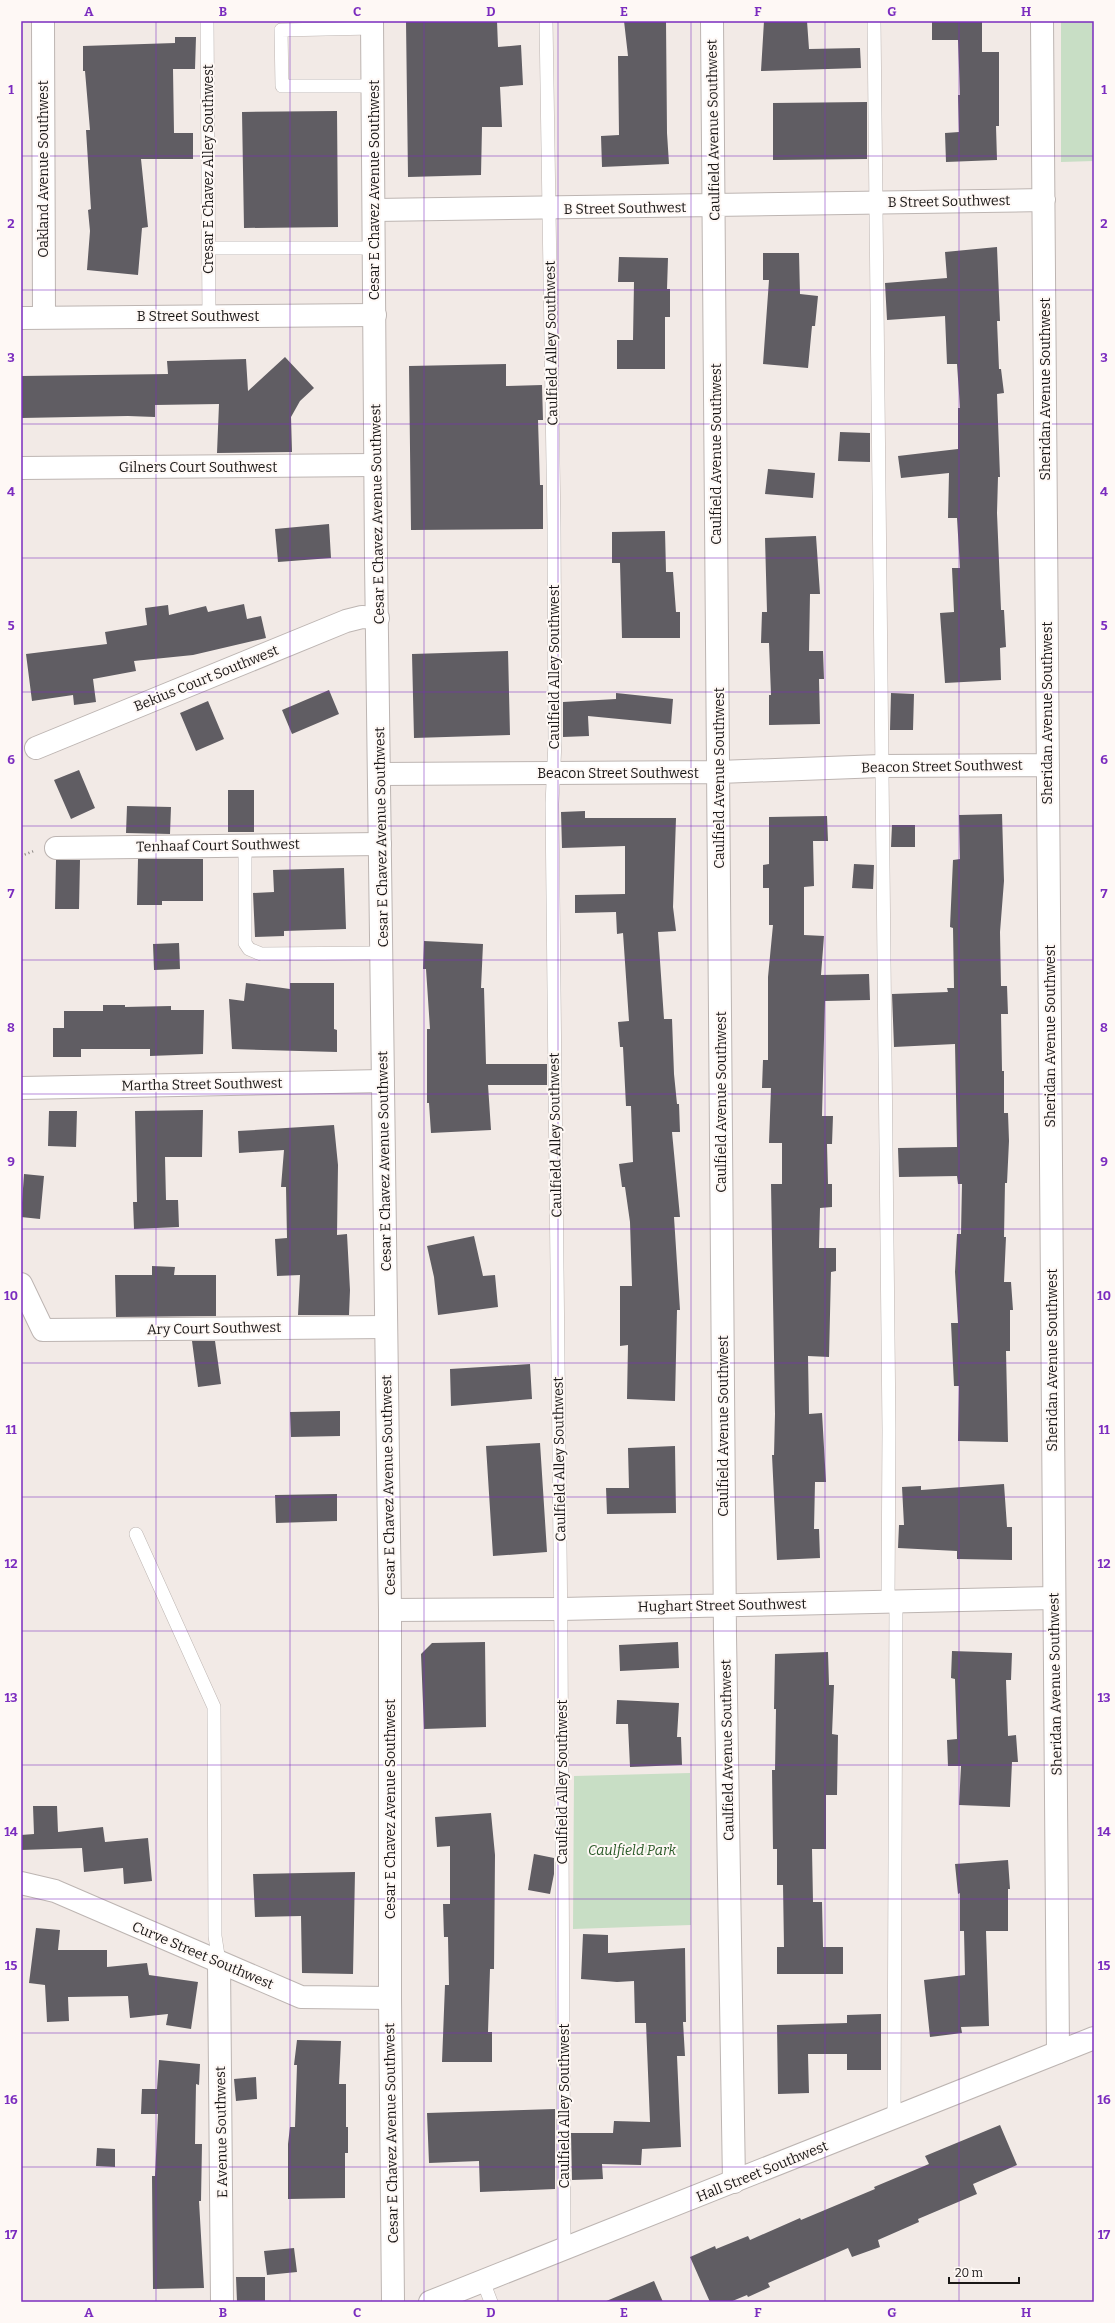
<svg xmlns="http://www.w3.org/2000/svg" width="1115" height="2323" viewBox="0 0 1115 2323" font-family="Bitter,serif">
<rect width="100%" height="100%" fill="#f2eae6"/>
<path fill="#c8dec5" d="M 1061,21 L 1094,21 L 1094,161 L 1061,162 Z
M 690,1773 L 691,1925 L 573,1929 L 574,1776 Z"/>
<path fill="#605d63" d="M 406,21 L 497,21 L 498,47 L 521,45 L 523,85 L 500,87 L 502,127 L 482,127 L 481,175 L 408,177 Z
M 624,21 L 666,21 L 667,133 L 669,164 L 602,167 L 601,136 L 619,135 L 618,56 L 628,56 Z
M 764,21 L 807,21 L 809,49 L 860,48 L 861,68 L 761,71 Z
M 932,21 L 982,21 L 982,52 L 999,52 L 999,126 L 996,126 L 997,160 L 946,162 L 945,133 L 959,132 L 958,95 L 960,95 L 958,40 L 932,40 Z
M 175,37 L 196,37 L 195,69 L 173,69 L 174,133 L 193,133 L 193,159 L 141,159 L 148,227 L 142,228 L 138,275 L 87,270 L 90,231 L 88,210 L 91,209 L 86,130 L 90,130 L 85,71 L 83,71 L 83,46 L 175,43 Z
M 867,102 L 867,159 L 773,160 L 773,103 Z
M 337,111 L 338,227 L 244,228 L 242,112 Z
M 997,247 L 1000,321 L 997,321 L 999,369 L 1001,369 L 1004,393 L 997,394 L 1000,477 L 998,477 L 997,513 L 1001,610 L 1004,610 L 1006,647 L 1000,648 L 1001,680 L 945,683 L 940,613 L 954,612 L 952,568 L 960,568 L 957,518 L 948,518 L 949,473 L 901,478 L 898,456 L 958,449 L 958,408 L 960,408 L 957,364 L 947,364 L 945,316 L 887,320 L 885,283 L 947,278 L 945,252 Z
M 763,253 L 799,253 L 800,294 L 818,296 L 815,326 L 812,326 L 808,368 L 763,364 L 769,280 L 763,280 Z
M 619,257 L 668,258 L 667,289 L 670,289 L 670,317 L 665,317 L 665,369 L 617,369 L 617,340 L 633,340 L 634,282 L 618,282 Z
M 285,357 L 314,388 L 300,401 L 291,417 L 292,452 L 217,453 L 219,404 L 155,405 L 155,417 L 128,416 L 21,418 L 21,376 L 168,374 L 167,361 L 246,359 L 248,391 Z
M 506,364 L 506,386 L 542,385 L 543,420 L 538,420 L 540,485 L 543,485 L 543,529 L 411,530 L 409,366 Z
M 840,432 L 870,433 L 870,462 L 838,461 Z
M 768,469 L 815,473 L 813,498 L 765,494 Z
M 329,524 L 331,558 L 278,562 L 275,529 Z
M 665,531 L 666,572 L 673,572 L 676,612 L 680,612 L 680,638 L 622,638 L 620,563 L 612,563 L 612,532 Z
M 816,536 L 820,594 L 810,594 L 809,651 L 823,651 L 824,679 L 819,679 L 820,724 L 769,725 L 769,695 L 771,695 L 769,643 L 761,643 L 762,612 L 767,612 L 765,538 Z
M 244,604 L 247,619 L 261,616 L 266,638 L 193,655 L 134,661 L 136,671 L 93,679 L 96,702 L 74,705 L 73,695 L 32,701 L 26,654 L 107,644 L 105,632 L 147,625 L 145,608 L 168,605 L 169,615 L 206,606 L 208,612 Z
M 508,651 L 510,735 L 414,738 L 412,654 Z
M 329,690 L 339,714 L 292,734 L 282,710 Z
M 616,693 L 673,699 L 671,724 L 588,716 L 589,736 L 563,737 L 563,702 L 616,699 Z
M 891,693 L 914,694 L 913,730 L 890,730 Z
M 208,701 L 224,739 L 196,751 L 180,713 Z
M 79,770 L 95,808 L 71,819 L 54,780 Z
M 228,790 L 254,790 L 254,832 L 228,832 Z
M 127,806 L 171,807 L 170,834 L 126,833 Z
M 585,811 L 585,818 L 676,818 L 673,907 L 676,931 L 658,932 L 664,1019 L 672,1019 L 674,1074 L 677,1104 L 679,1104 L 680,1132 L 672,1132 L 680,1217 L 674,1217 L 680,1310 L 677,1310 L 675,1401 L 627,1399 L 628,1345 L 620,1346 L 620,1286 L 632,1286 L 630,1222 L 625,1187 L 622,1187 L 619,1164 L 633,1162 L 631,1106 L 626,1106 L 623,1047 L 620,1047 L 618,1022 L 629,1021 L 623,933 L 617,934 L 616,912 L 575,913 L 575,895 L 625,894 L 625,846 L 562,848 L 561,812 Z
M 1002,814 L 1004,881 L 1000,932 L 1001,986 L 1007,986 L 1008,1014 L 1001,1014 L 1002,1071 L 1004,1071 L 1004,1113 L 1008,1113 L 1009,1141 L 1007,1183 L 1005,1183 L 1004,1237 L 1006,1237 L 1004,1282 L 1011,1282 L 1013,1310 L 1010,1310 L 1010,1351 L 1006,1351 L 1008,1442 L 958,1441 L 959,1386 L 954,1386 L 951,1323 L 958,1323 L 955,1272 L 957,1234 L 961,1234 L 962,1184 L 958,1184 L 957,1176 L 899,1177 L 898,1148 L 957,1147 L 955,1044 L 894,1047 L 892,994 L 948,992 L 947,988 L 954,988 L 953,928 L 950,927 L 953,860 L 960,859 L 959,815 Z
M 827,816 L 828,841 L 813,841 L 814,886 L 804,887 L 804,935 L 824,936 L 821,975 L 869,974 L 870,1000 L 825,1001 L 822,1116 L 833,1116 L 832,1144 L 827,1144 L 828,1184 L 832,1184 L 832,1207 L 820,1208 L 819,1248 L 836,1248 L 836,1271 L 831,1272 L 829,1357 L 808,1356 L 809,1414 L 822,1413 L 826,1482 L 815,1482 L 814,1529 L 819,1529 L 820,1558 L 777,1560 L 772,1455 L 774,1455 L 775,1414 L 771,1184 L 782,1184 L 782,1143 L 769,1143 L 771,1088 L 762,1088 L 763,1060 L 768,1060 L 768,977 L 773,925 L 769,925 L 769,888 L 763,888 L 763,865 L 769,864 L 769,817 Z
M 892,825 L 915,825 L 915,847 L 891,847 Z
M 138,859 L 203,859 L 203,901 L 162,901 L 162,905 L 137,905 Z
M 56,860 L 80,860 L 79,909 L 55,909 Z
M 854,864 L 874,865 L 873,889 L 852,888 Z
M 344,868 L 346,929 L 284,931 L 284,936 L 255,937 L 253,893 L 274,892 L 273,870 Z
M 424,941 L 483,944 L 481,988 L 484,988 L 486,1064 L 547,1064 L 547,1085 L 488,1085 L 491,1130 L 431,1133 L 429,1103 L 427,1103 L 427,1029 L 430,1029 L 426,969 L 423,969 Z
M 179,943 L 180,969 L 154,970 L 153,944 Z
M 246,983 L 290,989 L 290,983 L 334,983 L 334,1029 L 337,1030 L 337,1052 L 232,1049 L 229,999 L 244,1001 Z
M 103,1005 L 125,1005 L 125,1007 L 171,1006 L 171,1010 L 204,1010 L 203,1054 L 150,1056 L 150,1049 L 81,1049 L 81,1057 L 53,1057 L 53,1028 L 64,1028 L 64,1011 L 103,1011 Z
M 203,1110 L 202,1157 L 165,1157 L 166,1200 L 178,1200 L 179,1227 L 134,1229 L 133,1202 L 137,1202 L 135,1111 Z
M 49,1111 L 77,1111 L 76,1147 L 48,1146 Z
M 334,1125 L 338,1165 L 337,1235 L 347,1234 L 350,1290 L 349,1315 L 298,1315 L 300,1275 L 277,1276 L 275,1239 L 287,1238 L 286,1187 L 281,1187 L 284,1150 L 239,1153 L 238,1131 Z
M 24,1174 L 44,1176 L 40,1219 L 21,1217 Z
M 474,1236 L 483,1276 L 495,1275 L 498,1307 L 438,1315 L 434,1277 L 427,1246 Z
M 152,1266 L 175,1267 L 174,1275 L 216,1275 L 216,1316 L 116,1317 L 115,1275 L 152,1275 Z
M 192,1341 L 215,1341 L 221,1384 L 198,1387 Z
M 530,1364 L 532,1399 L 451,1406 L 450,1369 Z
M 340,1411 L 340,1436 L 291,1437 L 290,1412 Z
M 540,1443 L 547,1552 L 493,1556 L 486,1446 Z
M 675,1446 L 676,1513 L 607,1514 L 606,1488 L 629,1488 L 628,1448 Z
M 1004,1484 L 1007,1527 L 1012,1527 L 1012,1560 L 957,1559 L 957,1551 L 898,1548 L 899,1525 L 904,1525 L 902,1487 L 921,1486 L 921,1490 Z
M 337,1494 L 337,1521 L 276,1523 L 275,1495 Z
M 485,1642 L 486,1727 L 424,1729 L 421,1654 L 432,1643 Z
M 678,1642 L 679,1668 L 620,1671 L 619,1645 Z
M 952,1651 L 1012,1653 L 1011,1680 L 1006,1680 L 1008,1736 L 1016,1735 L 1018,1762 L 1012,1762 L 1010,1807 L 959,1805 L 961,1766 L 948,1766 L 947,1740 L 957,1739 L 955,1679 L 951,1678 Z
M 828,1652 L 829,1685 L 834,1685 L 832,1734 L 838,1735 L 837,1795 L 826,1795 L 826,1849 L 812,1849 L 813,1902 L 822,1902 L 823,1947 L 843,1947 L 843,1974 L 777,1974 L 777,1947 L 784,1947 L 783,1885 L 777,1885 L 777,1849 L 773,1849 L 772,1770 L 775,1770 L 776,1709 L 774,1709 L 775,1654 Z
M 617,1700 L 679,1703 L 677,1737 L 681,1737 L 682,1765 L 630,1767 L 628,1724 L 616,1724 Z
M 33,1806 L 57,1806 L 58,1832 L 103,1827 L 105,1842 L 148,1838 L 152,1881 L 124,1884 L 123,1868 L 84,1872 L 82,1848 L 21,1850 L 21,1835 L 34,1834 Z
M 491,1813 L 495,1855 L 494,1969 L 490,1969 L 488,2032 L 492,2032 L 492,2062 L 442,2062 L 445,1985 L 449,1985 L 448,1937 L 444,1937 L 443,1904 L 450,1904 L 450,1846 L 437,1847 L 435,1817 Z
M 534,1854 L 554,1858 L 554,1874 L 550,1894 L 528,1890 Z
M 1008,1860 L 1010,1889 L 1008,1889 L 1008,1931 L 986,1931 L 989,2026 L 961,2027 L 962,2033 L 930,2037 L 924,1980 L 965,1975 L 964,1931 L 960,1931 L 960,1893 L 958,1894 L 955,1864 Z
M 355,1872 L 353,1974 L 302,1973 L 301,1916 L 255,1917 L 253,1874 Z
M 36,1928 L 60,1930 L 58,1950 L 107,1950 L 107,1967 L 147,1963 L 149,1975 L 198,1982 L 191,2029 L 166,2025 L 168,2014 L 130,2018 L 128,1996 L 68,1997 L 69,2021 L 47,2022 L 45,1985 L 29,1983 Z
M 583,1934 L 608,1935 L 608,1953 L 685,1948 L 686,2022 L 683,2022 L 685,2056 L 677,2056 L 681,2147 L 642,2149 L 641,2165 L 602,2164 L 603,2179 L 572,2180 L 571,2133 L 613,2133 L 614,2121 L 650,2122 L 646,2023 L 635,2023 L 634,1981 L 617,1982 L 581,1979 Z
M 881,2014 L 881,2070 L 847,2070 L 847,2054 L 808,2054 L 809,2093 L 778,2094 L 777,2025 L 847,2023 L 847,2015 Z
M 297,2040 L 341,2041 L 339,2084 L 346,2084 L 346,2127 L 348,2127 L 348,2153 L 345,2153 L 345,2198 L 288,2199 L 288,2144 L 290,2127 L 295,2127 L 297,2065 L 294,2065 Z
M 159,2060 L 200,2064 L 199,2085 L 196,2084 L 195,2144 L 202,2144 L 201,2201 L 199,2201 L 204,2288 L 153,2289 L 152,2176 L 155,2176 L 158,2114 L 141,2114 L 142,2089 L 157,2089 Z
M 256,2077 L 257,2099 L 236,2101 L 234,2079 Z
M 555,2109 L 555,2189 L 480,2192 L 479,2161 L 429,2163 L 427,2113 Z
M 1000,2125 L 1017,2165 L 973,2184 L 977,2194 L 918,2219 L 919,2222 L 878,2240 L 880,2247 L 852,2257 L 848,2248 L 768,2283 L 770,2287 L 748,2297 L 747,2295 L 730,2302 L 710,2302 L 690,2257 L 715,2246 L 716,2249 L 748,2236 L 750,2240 L 800,2218 L 801,2220 L 875,2189 L 874,2187 L 929,2164 L 925,2156 Z
M 97,2148 L 115,2149 L 115,2167 L 96,2166 Z
M 294,2248 L 297,2272 L 267,2275 L 264,2251 Z
M 236,2277 L 265,2277 L 265,2302 L 237,2302 Z
M 654,2281 L 663,2302 L 604,2302 Z"/>
<g fill="none" stroke-linecap="round" stroke-linejoin="round">
<g stroke="#bdb5b2" stroke-width="14">
<path id="lane" d="M 207,21 L 209,316
M 546,21 L 554,527 L 555,742 L 552,804 L 561,1638 L 564,2248
M 874,21 L 889,1430 L 888,1602
M 372,28 L 281,30 L 282,86 L 374,86
M 209,248 L 375,248
M 245,844 L 245,943 L 249,949 L 261,954 L 382,953
M 136,1534 L 214,1707 L 215,1936 L 219,1962
M 894,2118 L 896,1602
M 483,2281 L 491,2302"/>
</g>
<g stroke="#bdb5b2" stroke-width="24">
<path id="street" d="M 43,21 L 44,317
M 712,21 L 725,1636 L 734,2182
M 1042,21 L 1058,2052
M 375,210 L 1044,200
M 21,318 L 375,315
M 21,468 L 375,465
M 36,748 L 346,621 L 362,617 L 378,618
M 380,774 L 719,772 L 881,766 L 1048,765
M 56,848 L 380,844
M 21,1088 L 383,1081
M 21,1284 L 43,1330 L 385,1327
M 390,1610 L 561,1609 L 1054,1598
M 21,1883 L 55,1891 L 301,1997 L 390,1998
M 219,1962 L 222,2302"/>
</g>
<g stroke="#bdb5b2" stroke-width="24">
<path id="secondary" d="M 372,21 L 376,561 L 390,1610 L 390,1998 L 393,2302
M 430,2302 L 1094,2038"/>
</g>
<path stroke="#898481" stroke-width="2.5" stroke-dasharray="1 3" stroke-linecap="butt" d="M 21,856 L 34,851"/>
<use href="#lane" stroke="#fff" stroke-width="13"/>
<use href="#street" stroke="#fff" stroke-width="22"/>
<use href="#secondary" stroke="#fff" stroke-width="22"/>
</g>
<path fill="none" stroke="#7b2cbf" stroke-width="1" stroke-opacity="0.55" d="M 156,21 L 156,2302M 290,21 L 290,2302M 424,21 L 424,2302M 558,21 L 558,2302M 691,21 L 691,2302M 825,21 L 825,2302M 959,21 L 959,2302M 21,156 L 1094,156M 21,290 L 1094,290M 21,424 L 1094,424M 21,558 L 1094,558M 21,692 L 1094,692M 21,826 L 1094,826M 21,960 L 1094,960M 21,1094 L 1094,1094M 21,1229 L 1094,1229M 21,1363 L 1094,1363M 21,1497 L 1094,1497M 21,1631 L 1094,1631M 21,1765 L 1094,1765M 21,1899 L 1094,1899M 21,2033 L 1094,2033M 21,2167 L 1094,2167"/>
<g text-anchor="middle" stroke-width="4" stroke-linejoin="round" paint-order="stroke">
<g font-size="14" fill="#1a1716" stroke="#fef8f5">
<text transform="translate(713 130) rotate(-91)" y="5">Caulfield Avenue Southwest</text>
<text transform="translate(43 169) rotate(-90)" y="5">Oakland Avenue Southwest</text>
<text transform="translate(208 169) rotate(-90)" y="5">Cresar E Chavez Alley Southwest</text>
<text transform="translate(374 190) rotate(-90)" y="5">Cesar E Chavez Avenue Southwest</text>
<text transform="translate(949 201) rotate(-1)" y="5">B Street Southwest</text>
<text transform="translate(625 208) rotate(-1)" y="5">B Street Southwest</text>
<text x="198" y="321">B Street Southwest</text>
<text transform="translate(551 343) rotate(-91)" y="5">Caulfield Alley Southwest</text>
<text transform="translate(1045 389) rotate(-90)" y="5">Sheridan Avenue Southwest</text>
<text transform="translate(716 454) rotate(-90)" y="5">Caulfield Avenue Southwest</text>
<text x="198" y="472">Gilners Court Southwest</text>
<text transform="translate(377 514) rotate(-91)" y="5">Cesar E Chavez Avenue Southwest</text>
<text transform="translate(554 667) rotate(-90)" y="5">Caulfield Alley Southwest</text>
<text transform="translate(206 678) rotate(-22)" y="5">Bekius Court Southwest</text>
<text transform="translate(1047 713) rotate(-90)" y="5">Sheridan Avenue Southwest</text>
<text transform="translate(942 766) rotate(-1)" y="5">Beacon Street Southwest</text>
<text x="618" y="778">Beacon Street Southwest</text>
<text transform="translate(719 778) rotate(-90)" y="5">Caulfield Avenue Southwest</text>
<text transform="translate(381 837) rotate(-91)" y="5">Cesar E Chavez Avenue Southwest</text>
<text transform="translate(218 845) rotate(-1)" y="5">Tenhaaf Court Southwest</text>
<text transform="translate(1050 1036) rotate(-90)" y="5">Sheridan Avenue Southwest</text>
<text transform="translate(202 1084) rotate(-1)" y="5">Martha Street Southwest</text>
<text transform="translate(721 1102) rotate(-90)" y="5">Caulfield Avenue Southwest</text>
<text transform="translate(555 1135) rotate(-91)" y="5">Caulfield Alley Southwest</text>
<text transform="translate(384 1161) rotate(-91)" y="5">Cesar E Chavez Avenue Southwest</text>
<text transform="translate(214 1328) rotate(-1)" y="5">Ary Court Southwest</text>
<text transform="translate(1052 1360) rotate(-90)" y="5">Sheridan Avenue Southwest</text>
<text transform="translate(723 1426) rotate(-90)" y="5">Caulfield Avenue Southwest</text>
<text transform="translate(559 1459) rotate(-91)" y="5">Caulfield Alley Southwest</text>
<text transform="translate(388 1485) rotate(-91)" y="5">Cesar E Chavez Avenue Southwest</text>
<text transform="translate(722 1605) rotate(-1)" y="5">Hughart Street Southwest</text>
<text transform="translate(1055 1684) rotate(-91)" y="5">Sheridan Avenue Southwest</text>
<text transform="translate(727 1750) rotate(-91)" y="5">Caulfield Avenue Southwest</text>
<text transform="translate(562 1782) rotate(-90)" y="5">Caulfield Alley Southwest</text>
<text transform="translate(390 1809) rotate(-90)" y="5">Cesar E Chavez Avenue Southwest</text>
<text transform="translate(203 1955) rotate(23)" y="5">Curve Street Southwest</text>
<text transform="translate(564 2106) rotate(-90)" y="5">Caulfield Alley Southwest</text>
<text transform="translate(221 2132) rotate(-91)" y="5">E Avenue Southwest</text>
<text transform="translate(391 2133) rotate(-91)" y="5">Cesar E Chavez Avenue Southwest</text>
<text transform="translate(762 2171) rotate(-22)" y="5">Hall Street Southwest</text>
</g>
<g font-size="14" font-style="italic" fill="#2a5a28" stroke="#fef8f5">
<text x="632" y="1855">Caulfield Park</text>
</g>
</g>
<rect width="1115" height="2323" fill="none" stroke="#fef8f5" stroke-width="44"/>
<path d="M949 2277v6h70v-6" fill="none" stroke="#1a1716" stroke-width="2"/>
<text x="955" y="2277" font-size="12" fill="#1a1716" stroke="#fef8f5" stroke-width="3" paint-order="stroke">20 m</text>
<rect x="22" y="22" width="1071" height="2279" fill="none" stroke="#7b2cbf" stroke-width="1.5"/>
<g font-size="13" text-anchor="middle" font-weight="bold" fill="#7b2cbf">
<text x="89" y="16">A</text>
<text x="223" y="16">B</text>
<text x="357" y="16">C</text>
<text x="491" y="16">D</text>
<text x="624" y="16">E</text>
<text x="758" y="16">F</text>
<text x="892" y="16">G</text>
<text x="1026" y="16">H</text>
<text x="11" y="94">1</text>
<text x="1104" y="94">1</text>
<text x="11" y="228">2</text>
<text x="1104" y="228">2</text>
<text x="11" y="362">3</text>
<text x="1104" y="362">3</text>
<text x="11" y="496">4</text>
<text x="1104" y="496">4</text>
<text x="11" y="630">5</text>
<text x="1104" y="630">5</text>
<text x="11" y="764">6</text>
<text x="1104" y="764">6</text>
<text x="11" y="898">7</text>
<text x="1104" y="898">7</text>
<text x="11" y="1032">8</text>
<text x="1104" y="1032">8</text>
<text x="11" y="1166">9</text>
<text x="1104" y="1166">9</text>
<text x="11" y="1300">10</text>
<text x="1104" y="1300">10</text>
<text x="11" y="1434">11</text>
<text x="1104" y="1434">11</text>
<text x="11" y="1568">12</text>
<text x="1104" y="1568">12</text>
<text x="11" y="1702">13</text>
<text x="1104" y="1702">13</text>
<text x="11" y="1836">14</text>
<text x="1104" y="1836">14</text>
<text x="11" y="1970">15</text>
<text x="1104" y="1970">15</text>
<text x="11" y="2104">16</text>
<text x="1104" y="2104">16</text>
<text x="11" y="2239">17</text>
<text x="1104" y="2239">17</text>
<text x="89" y="2317">A</text>
<text x="223" y="2317">B</text>
<text x="357" y="2317">C</text>
<text x="491" y="2317">D</text>
<text x="624" y="2317">E</text>
<text x="758" y="2317">F</text>
<text x="892" y="2317">G</text>
<text x="1026" y="2317">H</text>
</g>
</svg>
